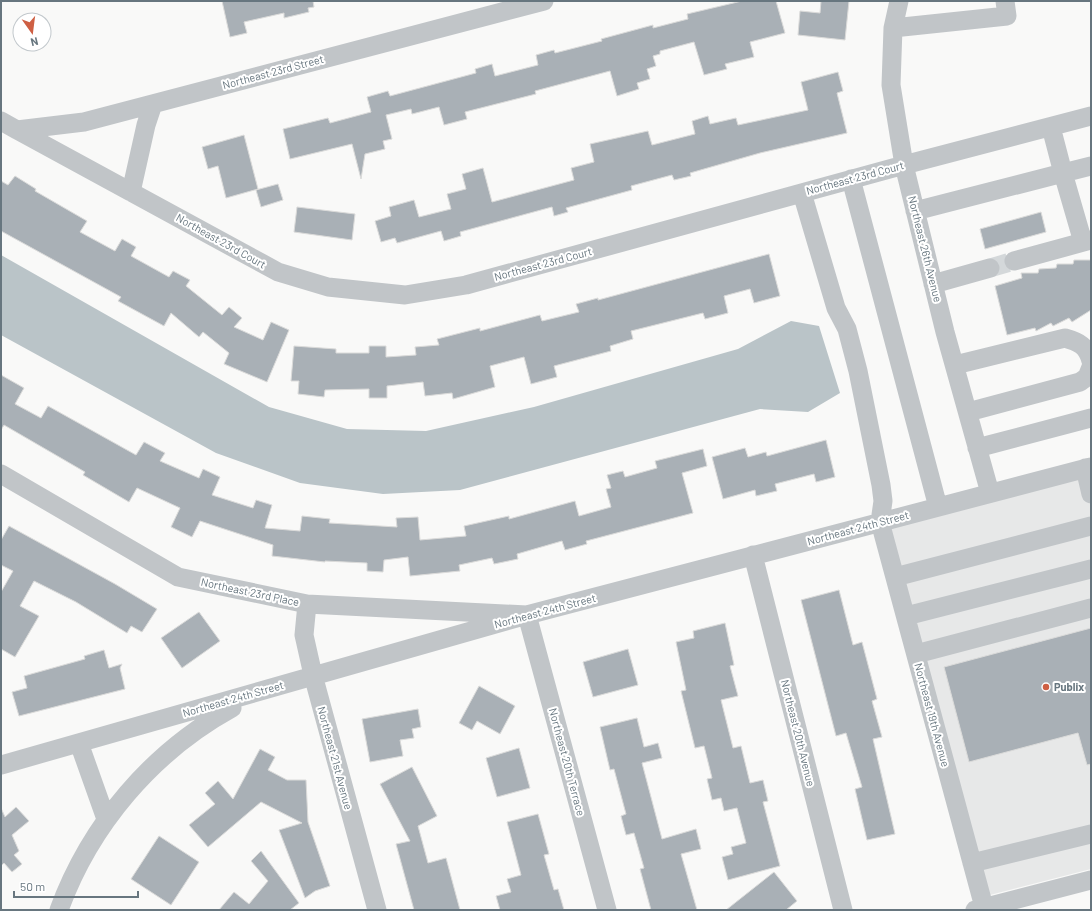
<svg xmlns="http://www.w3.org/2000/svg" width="1092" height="911" viewBox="0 0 1092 911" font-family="Barlow,sans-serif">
<rect width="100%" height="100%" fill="#f9f9f8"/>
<path fill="#e7e8e8" d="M 1091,474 L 1091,869 L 986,896 L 887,527 Z"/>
<path fill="#bac4c8" d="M 1,255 L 269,407 L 347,429 L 426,431 L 534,407 L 738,349 L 791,321 L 819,326 L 840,393 L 808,412 L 760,409 L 460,490 L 383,494 L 300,483 L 216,453 L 1,335 Z"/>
<path fill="#a9b0b6" stroke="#dbdbda" d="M 222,1 L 313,1 L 314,7 L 308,8 L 309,12 L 284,18 L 284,13 L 244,22 L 247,33 L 230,37 Z
M 742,1 L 776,1 L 785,33 L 750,42 L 754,57 L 725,64 L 727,69 L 704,75 L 694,42 L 660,51 L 660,54 L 653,56 L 656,66 L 647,69 L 650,79 L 637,83 L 639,89 L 617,96 L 610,71 L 535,91 L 536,94 L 465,112 L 467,119 L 444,125 L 439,107 L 412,114 L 411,109 L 386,115 L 392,139 L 383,141 L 385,149 L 365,154 L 361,179 L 352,144 L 290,159 L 283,129 L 328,118 L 330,123 L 371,112 L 367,97 L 388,91 L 390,96 L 476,73 L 475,69 L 492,64 L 495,76 L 538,65 L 536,55 L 554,50 L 555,53 L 602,41 L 601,39 L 653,25 L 653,28 L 688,19 L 687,14 Z
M 821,1 L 849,1 L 845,40 L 798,35 L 800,11 L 820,13 Z
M 838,72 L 843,91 L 837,93 L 847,133 L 760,153 L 690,173 L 691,176 L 674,180 L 672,175 L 631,186 L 632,190 L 566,208 L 568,212 L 554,216 L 552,207 L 460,232 L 461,236 L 444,241 L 441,231 L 397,243 L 395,238 L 381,242 L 375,221 L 391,216 L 389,207 L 414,200 L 419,217 L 451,209 L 447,194 L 466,189 L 462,174 L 483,168 L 492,202 L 574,180 L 571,168 L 594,162 L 590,144 L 648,131 L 652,145 L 695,134 L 692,121 L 708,116 L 710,124 L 736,118 L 738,125 L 808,110 L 801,82 Z
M 244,135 L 258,189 L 226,198 L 218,166 L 208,169 L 202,147 Z
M 15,176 L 36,189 L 35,191 L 87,221 L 80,232 L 115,251 L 122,239 L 136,247 L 131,256 L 169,277 L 173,271 L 190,280 L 186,286 L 222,315 L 229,307 L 242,318 L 234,327 L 263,340 L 271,322 L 289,330 L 267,382 L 224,364 L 229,353 L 203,332 L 199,337 L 171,313 L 164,326 L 118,301 L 121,297 L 1,231 L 1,181 L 8,185 Z
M 278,184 L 283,200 L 261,207 L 256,190 Z
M 297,207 L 355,214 L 352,240 L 294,232 Z
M 1041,212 L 1046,232 L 985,249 L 980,229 Z
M 769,254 L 780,296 L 754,303 L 750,289 L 724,296 L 728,313 L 705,319 L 703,313 L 631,331 L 633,339 L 610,346 L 611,351 L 554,366 L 557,377 L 531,384 L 524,357 L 490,366 L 495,387 L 453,399 L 452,393 L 425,396 L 423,382 L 387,386 L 387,398 L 369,398 L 369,389 L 325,390 L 324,397 L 298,394 L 299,381 L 291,381 L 294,346 L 336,349 L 336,353 L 369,353 L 369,346 L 386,346 L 386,357 L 416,355 L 415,347 L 439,345 L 437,339 L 480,328 L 480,331 L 540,315 L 542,321 L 579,312 L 576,304 L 598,298 L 598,300 Z
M 1074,260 L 1091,260 L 1091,310 L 1072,322 L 1069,318 L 1053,326 L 1051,323 L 1036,331 L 1035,328 L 1007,335 L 995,286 L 1022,278 L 1021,273 L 1038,273 L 1039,269 L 1056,268 L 1057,264 L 1073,264 Z
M 1,375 L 24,388 L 15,404 L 41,418 L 48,406 L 136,455 L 144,442 L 165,453 L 160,461 L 199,478 L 203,469 L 220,477 L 212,495 L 253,508 L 256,500 L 272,505 L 265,528 L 300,531 L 302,516 L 330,519 L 329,523 L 397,527 L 396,518 L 418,517 L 420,540 L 466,536 L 464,526 L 509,516 L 509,519 L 575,501 L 579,516 L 611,507 L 606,489 L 611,488 L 607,475 L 623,471 L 625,477 L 657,468 L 655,461 L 703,449 L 707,466 L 682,473 L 693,513 L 586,541 L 587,544 L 565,550 L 562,541 L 517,554 L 518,559 L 494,564 L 492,558 L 459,565 L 460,571 L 410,576 L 408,557 L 384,560 L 383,572 L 367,571 L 367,563 L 325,561 L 325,562 L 272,556 L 273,545 L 200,521 L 192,537 L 171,527 L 180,508 L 137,488 L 129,502 L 83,475 L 85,472 L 4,425 L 1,430 Z
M 826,440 L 835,477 L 816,482 L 814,474 L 775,484 L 777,491 L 756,496 L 755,490 L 723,499 L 712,457 L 745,448 L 748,457 L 766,452 L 767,456 Z
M 9,526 L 115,584 L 157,609 L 142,632 L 131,626 L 127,633 L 76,602 L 34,581 L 20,606 L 39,616 L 15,657 L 1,649 L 1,592 L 13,571 L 1,565 L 1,540 Z
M 839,590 L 853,645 L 862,642 L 877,699 L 872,701 L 882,737 L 873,739 L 895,834 L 867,840 L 855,789 L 862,787 L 846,733 L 836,736 L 801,600 Z
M 199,612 L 220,641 L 182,668 L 161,638 Z
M 725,623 L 734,665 L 730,666 L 738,696 L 721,700 L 733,748 L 741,746 L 750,783 L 763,780 L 768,801 L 763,802 L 780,866 L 728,880 L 722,857 L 733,854 L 731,847 L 746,843 L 737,808 L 724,811 L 721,798 L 712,800 L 707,779 L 712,778 L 704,746 L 695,748 L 681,691 L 686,690 L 676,642 L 694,638 L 693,631 Z
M 1091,628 L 1091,764 L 1087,765 L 1078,733 L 969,762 L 944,667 Z
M 628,649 L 638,685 L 593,697 L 583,662 Z
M 104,650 L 109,668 L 122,664 L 120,668 L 125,689 L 19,716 L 12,692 L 27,688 L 24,676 L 85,659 L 84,656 Z
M 479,686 L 515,706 L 500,734 L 477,721 L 472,730 L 459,723 Z
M 418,709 L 421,727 L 412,729 L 414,738 L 400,740 L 403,756 L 370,762 L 362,719 Z
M 637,718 L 644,747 L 658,743 L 662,758 L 642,763 L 662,839 L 696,829 L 701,849 L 681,854 L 697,910 L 651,910 L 640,869 L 644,868 L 634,833 L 626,835 L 621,816 L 626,814 L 614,769 L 610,770 L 600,727 Z
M 519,748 L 530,788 L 497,797 L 486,758 Z
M 260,749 L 275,757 L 268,770 L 287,780 L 306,780 L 308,822 L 330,886 L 315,891 L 305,898 L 279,830 L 302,823 L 261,802 L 208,847 L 189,825 L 215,804 L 205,793 L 218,781 L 233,799 Z
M 412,767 L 437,816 L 418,826 L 428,863 L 446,858 L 460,910 L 414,910 L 396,844 L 410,841 L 380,784 Z
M 16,807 L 29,821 L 12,835 L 19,851 L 14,855 L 22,864 L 12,872 L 4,863 L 1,866 L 1,808 L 5,817 Z
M 538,814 L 549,854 L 544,855 L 554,890 L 558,889 L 564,910 L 500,910 L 496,896 L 511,892 L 507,879 L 521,875 L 507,822 Z
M 159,836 L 199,862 L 171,905 L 131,879 Z
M 261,851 L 299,903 L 290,910 L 219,910 L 234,892 L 249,904 L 268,881 L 251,861 Z
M 774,872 L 797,901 L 786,910 L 726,910 Z"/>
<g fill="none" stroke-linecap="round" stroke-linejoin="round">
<path stroke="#d4d8da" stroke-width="19" stroke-dasharray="19 10" stroke-linecap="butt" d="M 990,268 L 1014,261"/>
<path stroke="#c1c5c8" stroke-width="19" d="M 899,1 L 893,28 L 891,85 L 904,165 L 945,332 L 990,493
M 893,28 L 1007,16 L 1005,1
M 1,121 L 17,130 L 84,122 L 544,1
M 1051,127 L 1063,173 L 1091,166
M 17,130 L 278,272 L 328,287 L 405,295 L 466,285 L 904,165 L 1091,116
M 851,179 L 938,507
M 131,192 L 146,125 L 153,104
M 802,193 L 836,308 L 847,329 L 858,371 L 881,485 L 883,501 L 880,522 L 984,907
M 915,211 L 1063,173 L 1083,242
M 1014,261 L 1091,240
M 933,284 L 990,268
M 955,365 L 1065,338 C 1079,342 1087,346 1091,361
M 968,412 L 1080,382 L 1087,377 L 1091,367
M 977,448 L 1091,418
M 1085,468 L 1091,494
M 1,474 L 178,577 L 307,604 L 527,615 L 607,910
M 753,555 L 843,910
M 895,577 L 1091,526
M 307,604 L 304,635 L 313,675 L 377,910
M 906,616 L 1091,569
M 916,654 L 1091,608
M 79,743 L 106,819
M 1,765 L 527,615 L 1091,467
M 972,863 L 1091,834
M 59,910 C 90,825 152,752 232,708
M 975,910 L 1091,880"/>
</g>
<circle fill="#ce5f43" stroke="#fff" stroke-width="1.5" cx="1046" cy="687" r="4"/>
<g text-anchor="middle" stroke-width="4" stroke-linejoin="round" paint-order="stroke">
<g font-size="11" fill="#67767f" stroke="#fff">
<text transform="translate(273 72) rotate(-15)" y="4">Northeast 23rd Street</text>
<text transform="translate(855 178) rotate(-15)" y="4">Northeast 23rd Court</text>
<text transform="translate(221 241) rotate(29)" y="4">Northeast 23rd Court</text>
<text transform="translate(925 249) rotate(76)" y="4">Northeast 26th Avenue</text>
<text transform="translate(543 264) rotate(-15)" y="4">Northeast 23rd Court</text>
<text transform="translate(858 528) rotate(-15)" y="4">Northeast 24th Street</text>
<text transform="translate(250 592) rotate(12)" y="4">Northeast 23rd Place</text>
<text transform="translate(545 611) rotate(-15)" y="4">Northeast 24th Street</text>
<text transform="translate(233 699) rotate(-16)" y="4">Northeast 24th Street</text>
<text transform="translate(932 715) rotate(75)" y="4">Northeast 19th Avenue</text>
<text transform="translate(798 733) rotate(76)" y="4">Northeast 20th Avenue</text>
<text transform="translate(335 758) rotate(75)" y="4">Northeast 21st Avenue</text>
<text transform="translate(567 762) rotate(75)" y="4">Northeast 20th Terrace</text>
</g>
<g font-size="11" font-weight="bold" fill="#67767f" stroke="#fff" text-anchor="start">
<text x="1054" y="691">Publix</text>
</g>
</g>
<rect width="1092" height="911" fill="none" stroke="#67767f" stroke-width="4"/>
<g transform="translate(32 32) rotate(166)"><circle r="19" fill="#ffffff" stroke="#c2c8cc"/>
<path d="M0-3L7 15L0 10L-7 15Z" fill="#ce5f43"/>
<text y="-6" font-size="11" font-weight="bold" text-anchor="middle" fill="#67767f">N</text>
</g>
<path d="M14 891v6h124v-6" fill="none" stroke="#67767f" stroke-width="2"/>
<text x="20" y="891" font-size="12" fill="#67767f" stroke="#ffffff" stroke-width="3" paint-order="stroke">50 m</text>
</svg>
